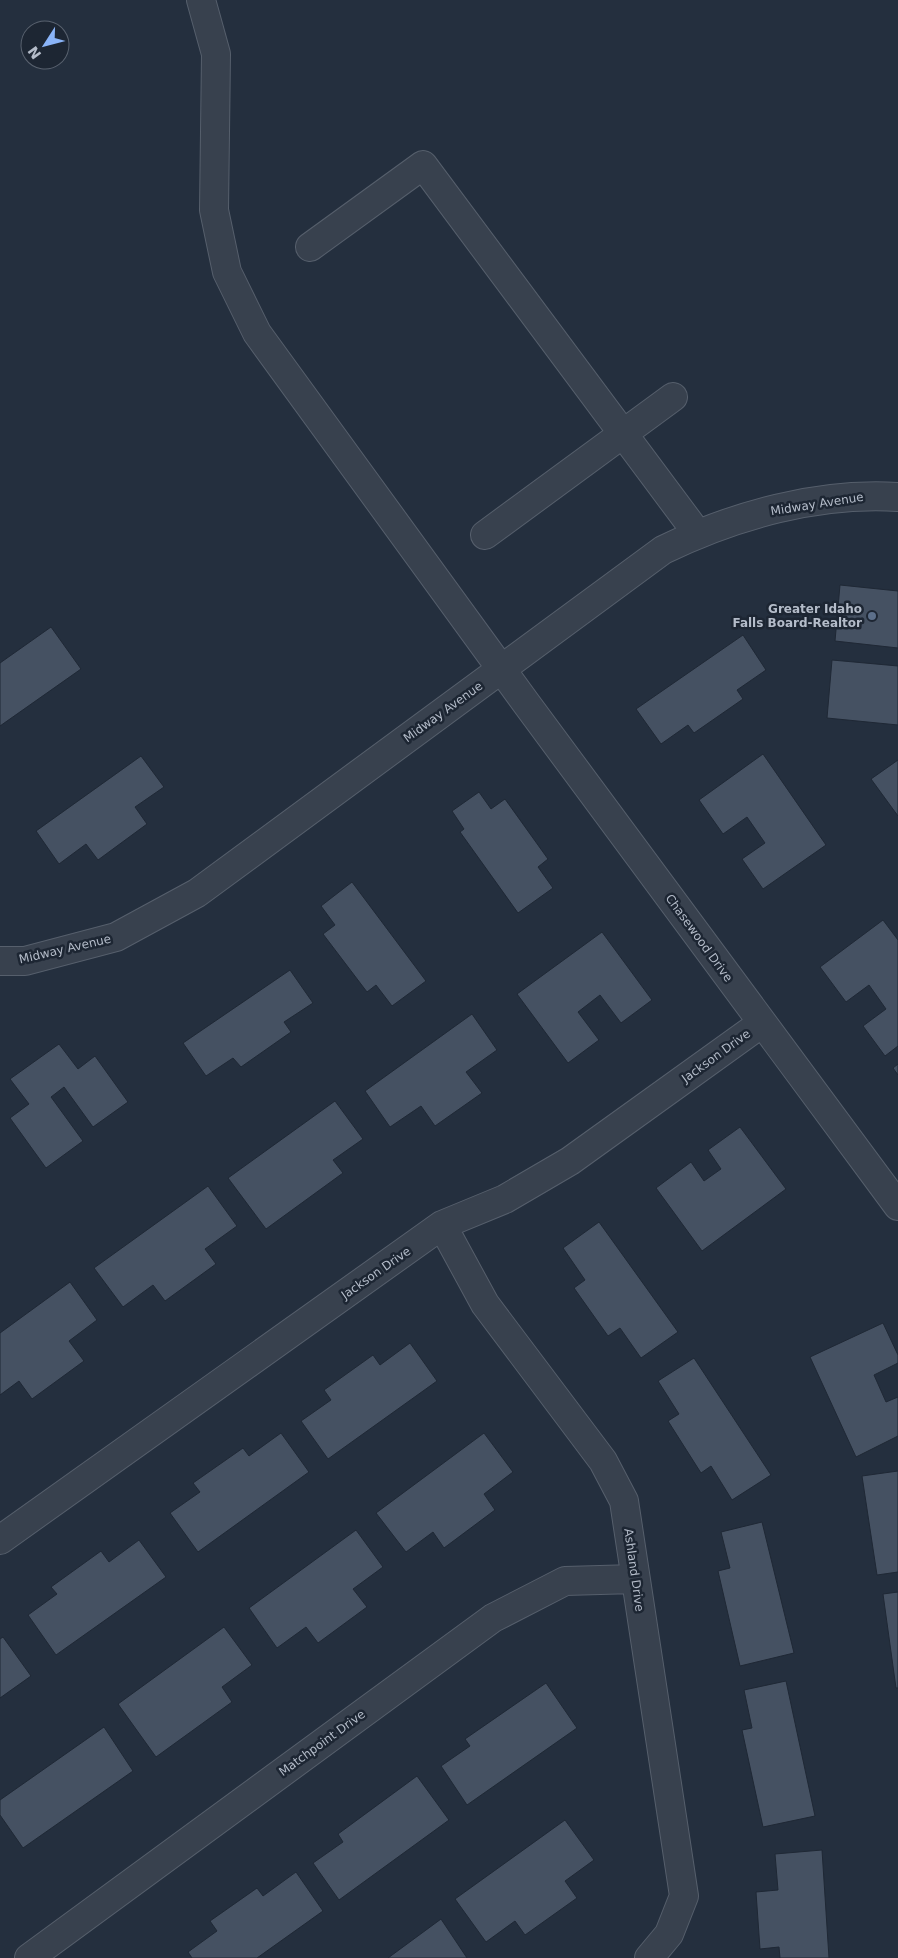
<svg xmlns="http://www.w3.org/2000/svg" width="898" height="1958" viewBox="0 0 898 1958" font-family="'DejaVu Sans',sans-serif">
<rect width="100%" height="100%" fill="#242f3e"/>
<path fill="#455162" stroke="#1f2835" d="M 840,585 L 898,591 L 898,648 L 835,641 Z
M 51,627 L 81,669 L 0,726 L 0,663 Z
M 743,635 L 766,670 L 737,690 L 743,699 L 694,733 L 688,725 L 661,744 L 636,709 Z
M 832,660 L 898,666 L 898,725 L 827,718 Z
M 763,754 L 826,845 L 763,889 L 742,859 L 765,843 L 747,817 L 723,834 L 699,800 Z
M 141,756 L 164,787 L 135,807 L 147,824 L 98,860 L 86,844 L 59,864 L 36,831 Z
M 898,760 L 898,816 L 871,779 Z
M 479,792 L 491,809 L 505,799 L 548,859 L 538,867 L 553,888 L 518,913 L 460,832 L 464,829 L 452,811 Z
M 352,882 L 426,981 L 392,1006 L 376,985 L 367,992 L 323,934 L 335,925 L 321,906 Z
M 883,920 L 898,940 L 898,1046 L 885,1056 L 863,1026 L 886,1009 L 869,985 L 846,1002 L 820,967 Z
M 602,932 L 652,1000 L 621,1023 L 600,995 L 578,1012 L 599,1040 L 568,1063 L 517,994 Z
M 290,970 L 313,1003 L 284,1022 L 291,1032 L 241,1067 L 233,1058 L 206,1076 L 183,1043 Z
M 472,1014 L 497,1050 L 466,1072 L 482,1093 L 435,1126 L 421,1106 L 390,1127 L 365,1091 Z
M 59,1044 L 78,1069 L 95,1056 L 128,1102 L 93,1127 L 64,1087 L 51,1097 L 83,1141 L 46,1168 L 10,1118 L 29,1104 L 10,1079 Z
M 898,1064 L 898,1075 L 893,1068 Z
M 335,1101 L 363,1139 L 333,1160 L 343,1173 L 266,1229 L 228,1178 Z
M 740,1127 L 786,1189 L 702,1251 L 656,1188 L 691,1162 L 704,1181 L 721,1169 L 708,1150 Z
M 208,1186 L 237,1226 L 205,1249 L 216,1264 L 165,1301 L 153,1285 L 123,1307 L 94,1268 Z
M 599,1222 L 678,1332 L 641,1358 L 620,1328 L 608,1336 L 574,1288 L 585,1280 L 563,1248 Z
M 70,1282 L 97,1320 L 69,1341 L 84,1361 L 32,1399 L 19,1381 L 0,1395 L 0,1333 Z
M 883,1323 L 898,1355 L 898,1363 L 874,1375 L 886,1402 L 898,1397 L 898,1436 L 856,1457 L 810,1357 Z
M 410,1343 L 437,1381 L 328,1459 L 301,1421 L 331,1400 L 324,1390 L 373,1355 L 380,1365 Z
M 694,1358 L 771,1475 L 732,1500 L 711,1466 L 701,1473 L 668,1421 L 679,1414 L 658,1381 Z
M 281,1433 L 309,1472 L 198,1552 L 170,1513 L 200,1492 L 193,1483 L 243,1448 L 249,1456 Z
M 484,1433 L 513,1472 L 484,1494 L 495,1510 L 444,1548 L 433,1532 L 406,1552 L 376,1513 Z
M 898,1471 L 898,1572 L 877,1575 L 862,1476 Z
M 762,1522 L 794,1653 L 740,1666 L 718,1571 L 730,1568 L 721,1532 Z
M 356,1530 L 383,1567 L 353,1589 L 367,1607 L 318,1643 L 306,1627 L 277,1648 L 249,1608 Z
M 139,1540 L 166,1577 L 56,1655 L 28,1615 L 57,1594 L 51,1587 L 101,1551 L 109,1562 Z
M 898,1592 L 898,1688 L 896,1688 L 883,1594 Z
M 224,1627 L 252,1665 L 222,1687 L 232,1702 L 156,1757 L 118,1704 Z
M 3,1637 L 31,1676 L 0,1698 L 0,1639 Z
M 786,1681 L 815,1816 L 763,1827 L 742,1730 L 752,1728 L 744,1690 Z
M 546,1683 L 577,1728 L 467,1805 L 441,1766 L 470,1746 L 465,1739 Z
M 104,1727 L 133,1771 L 23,1848 L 0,1815 L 0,1800 Z
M 417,1776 L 449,1820 L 339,1900 L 313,1863 L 343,1842 L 338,1834 Z
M 565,1820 L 594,1860 L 565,1881 L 577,1898 L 525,1935 L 515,1921 L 486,1942 L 455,1899 Z
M 822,1850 L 829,1958 L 780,1958 L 779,1947 L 760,1949 L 756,1892 L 778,1890 L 775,1854 Z
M 296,1872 L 323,1911 L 257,1958 L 192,1958 L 188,1952 L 217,1931 L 210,1921 L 257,1888 L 263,1896 Z
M 441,1919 L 467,1958 L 388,1958 Z"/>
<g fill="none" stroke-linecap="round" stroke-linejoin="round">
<g stroke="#565f6c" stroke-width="30">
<path id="minor" d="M 201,0 L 216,54 L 214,210 L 227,272 L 257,333 L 526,703 L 898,1206
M 310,247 L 423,165 L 697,533
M 485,535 L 673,397
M 0,961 L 25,961 L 116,937 L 197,893 L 663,550 C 735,515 818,492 898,497
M 442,1225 L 485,1304 L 603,1461 L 624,1501 L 684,1896 L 669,1934 L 649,1958
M 0,1540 L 442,1225 L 505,1199 L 570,1161 L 762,1023
M 29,1958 L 493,1618 L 565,1581 L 635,1579"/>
</g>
<use href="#minor" stroke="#38414e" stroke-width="28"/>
</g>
<circle fill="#5c6f8a" stroke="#1d2633" stroke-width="2" cx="872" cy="616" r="5"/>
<g text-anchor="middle" stroke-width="5" stroke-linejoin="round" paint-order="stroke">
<g font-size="12" fill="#b4bcc9" stroke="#1d2633">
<text transform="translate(817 504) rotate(-9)" y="4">Midway Avenue</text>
<text transform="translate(443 712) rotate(-36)" y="4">Midway Avenue</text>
<text transform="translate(699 938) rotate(54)" y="4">Chasewood Drive</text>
<text transform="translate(65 949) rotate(-13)" y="4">Midway Avenue</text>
<text transform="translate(716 1056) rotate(-36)" y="4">Jackson Drive</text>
<text transform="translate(376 1273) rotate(-35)" y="4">Jackson Drive</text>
<text transform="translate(634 1570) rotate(82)" y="4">Ashland Drive</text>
<text transform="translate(322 1743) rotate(-36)" y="4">Matchpoint Drive</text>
</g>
<g font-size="12" font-weight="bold" fill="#b4bcc9" stroke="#1d2633" text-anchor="end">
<text x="862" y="613">Greater Idaho<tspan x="862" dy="14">Falls Board-Realtor</tspan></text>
</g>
</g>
<g transform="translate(45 45) rotate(234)"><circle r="24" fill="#1d2633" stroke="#59626f"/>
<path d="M0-4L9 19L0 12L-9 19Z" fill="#8ab4f8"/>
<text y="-8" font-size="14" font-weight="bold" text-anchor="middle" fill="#b4bcc9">N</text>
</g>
</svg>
